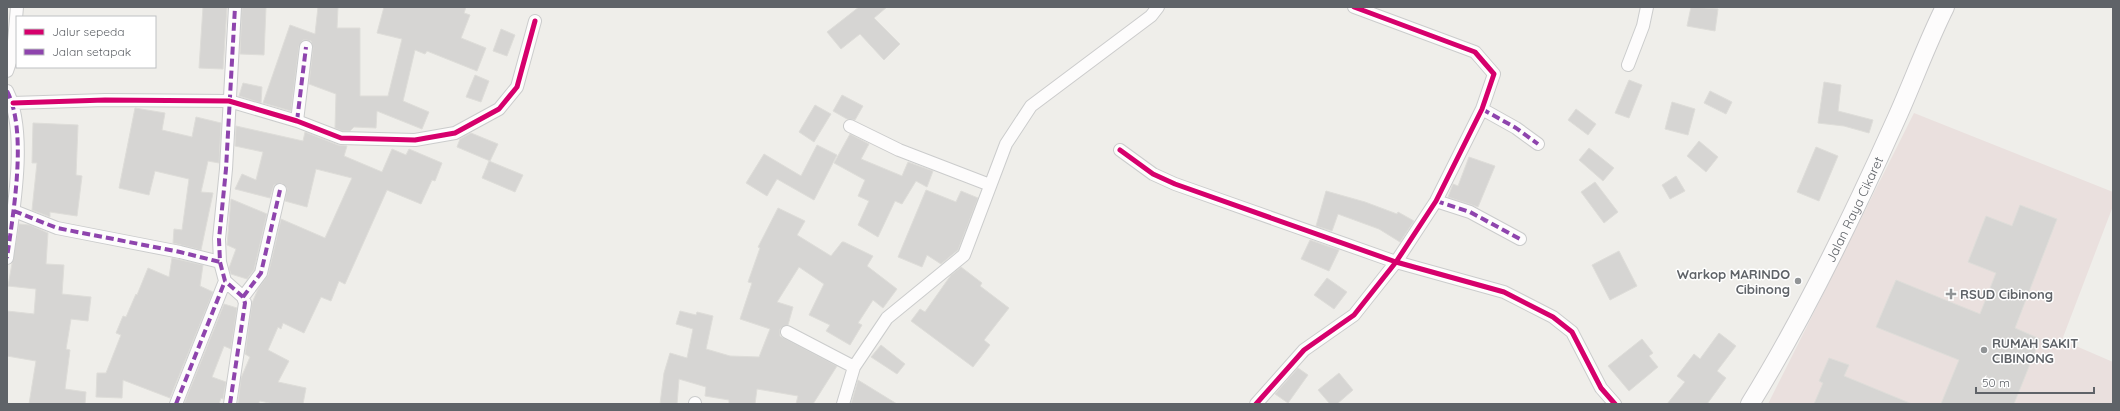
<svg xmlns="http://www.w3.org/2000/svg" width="2120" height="411" viewBox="0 0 2120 411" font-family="Quicksand,sans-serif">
<rect width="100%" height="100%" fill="#efeeea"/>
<path fill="#eae0de" d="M 1914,113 L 2113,192 L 2113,206 L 2062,340 L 2113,362 L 2113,404 L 1768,404 Z"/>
<path fill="#d6d5d3" stroke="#deddd9" d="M 203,7 L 227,7 L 223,69 L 199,68 Z
M 242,7 L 266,7 L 264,55 L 240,54 Z
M 318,7 L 338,7 L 337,28 L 360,28 L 360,96 L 388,96 L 402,39 L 377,33 L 384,7 L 466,7 L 464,13 L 470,15 L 461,38 L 486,48 L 477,71 L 427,51 L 425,54 L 415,50 L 403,101 L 429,112 L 422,129 L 377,111 L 376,128 L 354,127 L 350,131 L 342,131 L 335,128 L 336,94 L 309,84 L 313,48 L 311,41 L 307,40 L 303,40 L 299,46 L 291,111 L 263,103 L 290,25 L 315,34 Z
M 859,7 L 887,7 L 874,18 L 900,44 L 884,60 L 860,34 L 841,49 L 827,32 Z
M 1691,7 L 1718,9 L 1715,31 L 1687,26 Z
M 501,29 L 515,35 L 507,56 L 493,51 Z
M 475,75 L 489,81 L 481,102 L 466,97 Z
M 1629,80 L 1642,85 L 1629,118 L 1615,113 Z
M 1824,82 L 1841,85 L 1838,111 L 1873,120 L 1869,133 L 1844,126 L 1818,123 Z
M 243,83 L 262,87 L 261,103 L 239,96 Z
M 1710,91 L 1732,102 L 1726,114 L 1704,103 Z
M 842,95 L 863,106 L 855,120 L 847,119 L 833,111 Z
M 1672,102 L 1695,109 L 1688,135 L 1665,129 Z
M 815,105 L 831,114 L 814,142 L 799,132 Z
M 135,108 L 165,113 L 162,130 L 192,137 L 196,117 L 221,123 L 219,163 L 208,161 L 201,192 L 213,193 L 201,250 L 173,243 L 174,229 L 182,230 L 189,179 L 155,171 L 149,195 L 119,188 Z
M 1576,109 L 1596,124 L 1588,135 L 1568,120 Z
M 33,123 L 78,125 L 76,175 L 82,176 L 77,216 L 50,212 L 50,217 L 32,210 L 37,163 L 32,163 Z
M 236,126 L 303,141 L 305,132 L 338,145 L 347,146 L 344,156 L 382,172 L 392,149 L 406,155 L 409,149 L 442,163 L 435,181 L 432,180 L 421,204 L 387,190 L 345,284 L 339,281 L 331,301 L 321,297 L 304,333 L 283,323 L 281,329 L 278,327 L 268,350 L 289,361 L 278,382 L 306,388 L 303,404 L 274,404 L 260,401 L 258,404 L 238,404 L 241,378 L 250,357 L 245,354 L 252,303 L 258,289 L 268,275 L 281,219 L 325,238 L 352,178 L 316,169 L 307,207 L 285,201 L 287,188 L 282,183 L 274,185 L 270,198 L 235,189 L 242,174 L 256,180 L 263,152 L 235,146 Z
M 471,133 L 498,144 L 490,161 L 457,147 L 460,139 Z
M 850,134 L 869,144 L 861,159 L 902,176 L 908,162 L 933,171 L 927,187 L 916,181 L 902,204 L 895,201 L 878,237 L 858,225 L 869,201 L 858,196 L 865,180 L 834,163 Z
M 1699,141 L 1718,157 L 1706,172 L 1687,156 Z
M 817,145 L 837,155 L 814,200 L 777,179 L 767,196 L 746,183 L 764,154 L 801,176 Z
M 1816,147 L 1838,156 L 1819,201 L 1797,192 Z
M 1589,148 L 1614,168 L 1603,181 L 1579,160 Z
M 1469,157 L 1495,166 L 1478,207 L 1448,197 L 1453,184 L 1458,186 Z
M 489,161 L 523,175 L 515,192 L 482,178 Z
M 1676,176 L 1685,191 L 1670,199 L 1662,185 Z
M 1595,182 L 1618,212 L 1604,223 L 1581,192 Z
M 926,190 L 956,202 L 961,191 L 978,198 L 958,250 L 941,264 L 927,255 L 922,267 L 898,257 Z
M 1326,191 L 1365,202 L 1397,214 L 1398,212 L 1414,221 L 1400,242 L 1379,229 L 1338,214 L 1332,231 L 1316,226 Z
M 231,199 L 267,214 L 254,270 L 247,279 L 231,274 L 229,268 L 236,249 L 227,245 Z
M 2020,205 L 2057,219 L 2015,328 L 2040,339 L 2014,404 L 1941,404 L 1959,360 L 1876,327 L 1896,280 L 1980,314 L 1996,273 L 1968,262 L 1986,216 L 2012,226 Z
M 778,208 L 805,221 L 797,235 L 831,256 L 842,242 L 844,242 L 873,256 L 867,266 L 897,289 L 883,308 L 873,300 L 858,323 L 862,325 L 850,345 L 826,331 L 830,325 L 809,315 L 824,284 L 799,267 L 777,302 L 793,307 L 788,325 L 780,329 L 780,336 L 837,366 L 813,404 L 796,404 L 798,396 L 757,389 L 755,404 L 729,404 L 729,400 L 705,396 L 706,387 L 679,379 L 677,404 L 660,404 L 664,373 L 670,353 L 687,358 L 693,329 L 676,324 L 680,311 L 696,315 L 697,312 L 713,316 L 706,349 L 730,356 L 759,357 L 770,329 L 740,319 L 752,283 L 748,282 L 760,248 L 758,247 Z
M 19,224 L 30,225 L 48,233 L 46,264 L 64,265 L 62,294 L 91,297 L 88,321 L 71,319 L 66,349 L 70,350 L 65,389 L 86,392 L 85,404 L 29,404 L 36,361 L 7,356 L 7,311 L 34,314 L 36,289 L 8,286 Z
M 1310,240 L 1339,250 L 1329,271 L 1301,259 Z
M 1619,251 L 1637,286 L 1610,300 L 1592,265 Z
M 172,258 L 203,265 L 200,286 L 213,292 L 170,398 L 123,380 L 122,398 L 96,397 L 97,373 L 106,373 L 121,335 L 116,333 L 123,316 L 126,317 L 136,294 L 137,295 L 148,268 L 169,277 Z
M 961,267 L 982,283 L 980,286 L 1009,308 L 984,340 L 990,345 L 973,367 L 911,321 L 920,309 L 925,312 L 951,275 Z
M 1327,278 L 1347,292 L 1334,309 L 1314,295 Z
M 224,304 L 237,308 L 231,349 L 224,346 L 212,377 L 226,382 L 223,399 L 221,398 L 219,404 L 184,404 Z
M 1719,333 L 1736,346 L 1717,371 L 1726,378 L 1707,404 L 1667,404 L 1685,382 L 1677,376 L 1694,354 L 1700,359 Z
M 1642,339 L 1653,353 L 1649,356 L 1658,367 L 1629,391 L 1608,366 Z
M 881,345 L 905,364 L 897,374 L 871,357 Z
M 1829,358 L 1849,365 L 1844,376 L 1912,404 L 1814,404 L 1823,383 L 1819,381 Z
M 1298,368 L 1308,375 L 1288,403 L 1275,394 Z
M 1339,373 L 1353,390 L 1337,404 L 1330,404 L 1318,390 Z
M 858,380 L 897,404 L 851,404 Z"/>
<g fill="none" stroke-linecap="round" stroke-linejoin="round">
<g stroke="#cbcccc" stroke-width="14">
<path id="minor" d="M 1628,65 L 1643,26 L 1647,7
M 7,71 L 13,53 L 17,7
M 7,91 C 28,132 13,213 7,258
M 13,103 L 105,100 L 229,101 L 297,121 L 341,138 L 415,140 L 455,133 L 499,109 L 517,87 L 535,21
M 1482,109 L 1516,128 L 1538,144
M 297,121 L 306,47
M 850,126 L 899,150 L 990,185
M 1120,150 L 1153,174 L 1175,184 L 1396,262 L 1504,292 L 1553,317 L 1572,332 L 1601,388 L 1615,404
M 1436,201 L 1470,212 L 1520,239
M 14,211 L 57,228 L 180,252 L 220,262
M 243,297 L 261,273 L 280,190
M 787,332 L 854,367
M 176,404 L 225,281
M 230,404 L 245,303 L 243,297 L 225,281 L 220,262 L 219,239 L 226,169 L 235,7
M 695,404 L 695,403
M 843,404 L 854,367 L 887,318 L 964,255 L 1006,144 L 1031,106 L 1151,16 L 1158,7
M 1256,404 L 1304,350 L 1354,315 L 1396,262 L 1436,201 L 1482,109 L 1494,74 L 1475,52 L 1354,7"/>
</g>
<g stroke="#cacacb" stroke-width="20">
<g id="secondary">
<path id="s1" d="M 1750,404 C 1805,315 1851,220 1894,124 C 1912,85 1926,45 1945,7"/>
</g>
</g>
<use href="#minor" stroke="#fdfcfc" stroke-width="12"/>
<use href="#secondary" stroke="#fdfcfc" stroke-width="18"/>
<path stroke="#8e44ad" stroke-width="4" stroke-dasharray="8 4" stroke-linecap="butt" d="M 7,91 C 28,132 13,213 7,258
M 1482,109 L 1516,128 L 1538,144
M 297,121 L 306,47
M 1436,201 L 1470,212 L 1520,239
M 14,211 L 57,228 L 180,252 L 220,262
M 243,297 L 261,273 L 280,190
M 176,404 L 225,281
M 230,404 L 245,303 L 243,297 L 225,281 L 220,262 L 219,239 L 226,169 L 235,7"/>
<g stroke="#fff" stroke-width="8">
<path id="cycleway" d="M 13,103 L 105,100 L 229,101 L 297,121 L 341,138 L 415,140 L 455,133 L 499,109 L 517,87 L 535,21
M 1120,150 L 1153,174 L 1175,184 L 1396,262 L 1504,292 L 1553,317 L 1572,332 L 1601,388 L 1615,404
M 1256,404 L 1304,350 L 1354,315 L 1396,262 L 1436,201 L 1482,109 L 1494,74 L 1475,52 L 1354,7"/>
</g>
<use href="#cycleway" stroke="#d6006c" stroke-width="5"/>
</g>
<g fill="#919496" stroke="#fff" stroke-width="1.5">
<circle cx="1798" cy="281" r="4"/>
<path d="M1949 288h4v4h4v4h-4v4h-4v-4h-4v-4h4z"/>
<circle cx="1984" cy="350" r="4"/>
</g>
<g text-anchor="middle" stroke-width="3" stroke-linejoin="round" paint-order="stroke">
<g font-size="13" fill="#5f6368" stroke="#fff">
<text dy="5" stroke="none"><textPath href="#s1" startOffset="221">Jalan Raya Cikaret</textPath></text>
</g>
<g font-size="13" font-weight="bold" fill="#5f6368" stroke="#fff" text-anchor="start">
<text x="1790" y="279" text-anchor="end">Warkop MARINDO<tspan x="1790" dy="15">Cibinong</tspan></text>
<text x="1960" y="299">RSUD Cibinong</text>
<text x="1992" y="348">RUMAH SAKIT<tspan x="1992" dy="15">CIBINONG</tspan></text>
</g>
</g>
<rect width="2120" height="411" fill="none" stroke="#5f6368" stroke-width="16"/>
<rect x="16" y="16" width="140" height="52" fill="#ffffff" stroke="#bfc1c3"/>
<rect x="24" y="29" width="20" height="6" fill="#d6006c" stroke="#bfc1c3"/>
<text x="52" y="36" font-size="12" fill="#5f6368">Jalur sepeda</text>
<rect x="24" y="49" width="20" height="6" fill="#8e44ad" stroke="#bfc1c3"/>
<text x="52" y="56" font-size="12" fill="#5f6368">Jalan setapak</text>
<path d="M1976 387v6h118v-6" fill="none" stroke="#5f6368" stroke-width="2"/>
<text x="1982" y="387" font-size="12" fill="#5f6368" stroke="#ffffff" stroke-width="3" paint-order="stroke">50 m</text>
</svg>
